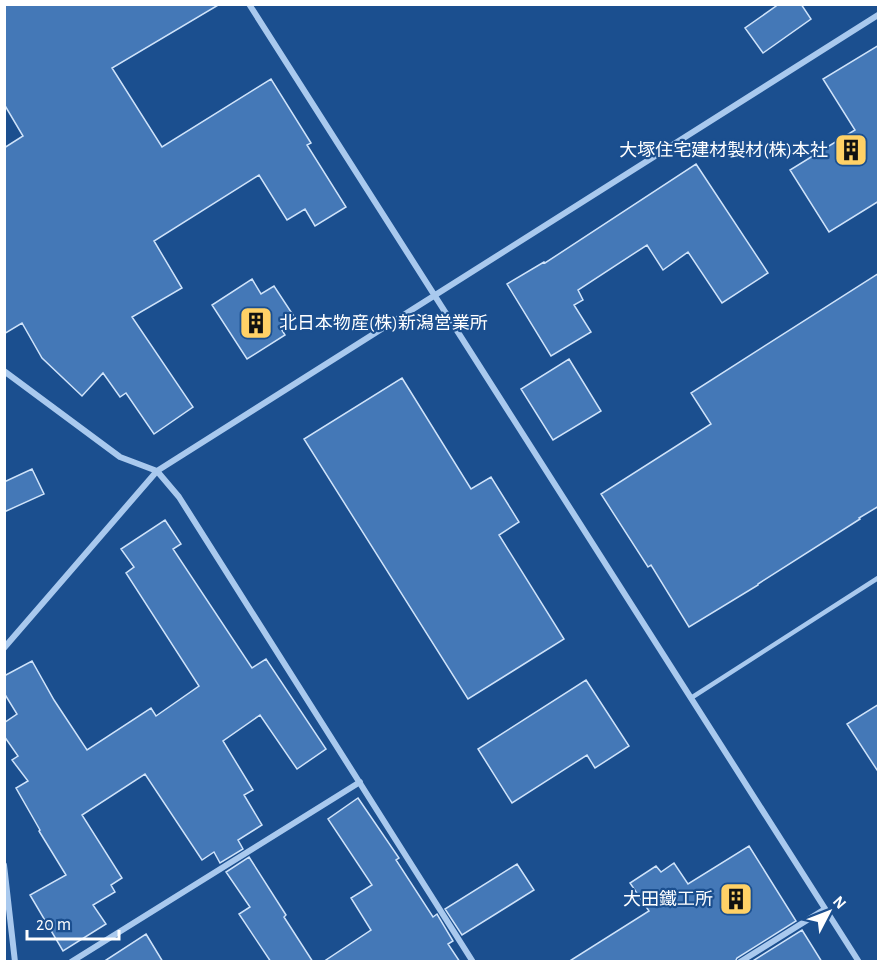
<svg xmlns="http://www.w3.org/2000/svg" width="883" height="966" viewBox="0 0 883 966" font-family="'Alegreya Sans','Noto Sans JP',sans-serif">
<rect width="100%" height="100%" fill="#1b4f8f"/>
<path fill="#4478b7" stroke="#cfe3fa" stroke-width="1.5" d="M 4,4 L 220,4 L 112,68 L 162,147 L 271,79 L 311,143 L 307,145 L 346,207 L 315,226 L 305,209 L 287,220 L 259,175 L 154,241 L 182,288 L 132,317 L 193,407 L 154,434 L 126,393 L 120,397 L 103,373 L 82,396 L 42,358 L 22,323 L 4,334 L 4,148 L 23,136 L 4,104 Z
M 779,4 L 801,4 L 811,19 L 763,53 L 745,28 Z
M 879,45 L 879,201 L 829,232 L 790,170 L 855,130 L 823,79 Z
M 696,164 L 768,273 L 722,303 L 688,252 L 663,270 L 647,245 L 578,290 L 583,300 L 574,305 L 591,332 L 551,356 L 507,284 L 544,262 L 545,263 Z
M 879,273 L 879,506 L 859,518 L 860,519 L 758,584 L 758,585 L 689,627 L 651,565 L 648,567 L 601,494 L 711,424 L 691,393 Z
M 252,279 L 261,294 L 274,286 L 295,318 L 280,327 L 285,335 L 247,359 L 212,305 Z
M 569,359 L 601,411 L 553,440 L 521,389 Z
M 402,378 L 471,489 L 491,477 L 519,522 L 499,535 L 564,639 L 468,699 L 304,439 Z
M 32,469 L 44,494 L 4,512 L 4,482 Z
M 165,520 L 181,544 L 173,549 L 252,668 L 266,659 L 326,749 L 297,769 L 260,715 L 223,741 L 253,790 L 244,795 L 262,825 L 238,840 L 243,849 L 220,863 L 214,852 L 202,860 L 145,774 L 82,815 L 122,878 L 111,885 L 115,892 L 93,905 L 106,924 L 63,951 L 30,895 L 66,875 L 39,831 L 40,830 L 16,788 L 28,781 L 12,760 L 18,756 L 4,736 L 4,723 L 17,714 L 4,693 L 4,676 L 32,661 L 54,700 L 87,750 L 151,708 L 156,716 L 199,686 L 126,573 L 134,567 L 121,549 Z
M 586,680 L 629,746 L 595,768 L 587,755 L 512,803 L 478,749 Z
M 879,704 L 879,773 L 847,724 Z
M 358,798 L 399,858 L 396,860 L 433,917 L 437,914 L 453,941 L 448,944 L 460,962 L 323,962 L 371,930 L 351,898 L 372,885 L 328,819 Z
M 749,846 L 796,921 L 737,958 L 735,962 L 568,962 L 649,911 L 630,883 L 656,866 L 661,872 L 674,863 L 688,884 Z
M 249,857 L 286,915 L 284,917 L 313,962 L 271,962 L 239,914 L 250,907 L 226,872 Z
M 517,864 L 534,890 L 462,935 L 445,909 Z
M 802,930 L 822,962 L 751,962 Z
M 146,934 L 163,962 L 103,962 Z"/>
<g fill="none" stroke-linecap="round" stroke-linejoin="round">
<path stroke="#a9c9ee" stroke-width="4.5" d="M 691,698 L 878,578"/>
<path stroke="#a9c9ee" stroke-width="6" d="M 249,4 L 859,962
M 4,371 L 120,457 L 157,471 L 179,497 L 473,962
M 4,648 L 157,471 L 878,15
M 4,865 L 15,962
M 71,962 L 360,782
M 740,962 L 825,909"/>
</g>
<defs>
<g id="building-square" transform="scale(1.725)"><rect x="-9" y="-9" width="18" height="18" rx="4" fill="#ffd166" stroke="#1b4f8f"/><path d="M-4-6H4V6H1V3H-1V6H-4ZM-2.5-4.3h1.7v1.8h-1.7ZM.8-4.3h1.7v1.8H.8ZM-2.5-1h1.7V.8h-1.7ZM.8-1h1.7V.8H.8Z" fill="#111"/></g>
</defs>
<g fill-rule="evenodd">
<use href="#building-square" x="851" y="150"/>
<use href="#building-square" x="256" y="323"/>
<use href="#building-square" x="736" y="899"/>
</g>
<g text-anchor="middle" stroke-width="4.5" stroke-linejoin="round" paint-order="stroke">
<g font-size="18" fill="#fff" stroke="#1b4f8f" text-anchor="end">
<text x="828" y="156">大塚住宅建材製材(株)本社</text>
<text x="279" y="329" text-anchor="start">北日本物産(株)新潟営業所</text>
<text x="713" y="905">大田鐵工所</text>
</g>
</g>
<rect width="883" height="966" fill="none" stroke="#ffffff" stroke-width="12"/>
<g transform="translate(829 912) rotate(48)" stroke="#1b4f8f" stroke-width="4.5" paint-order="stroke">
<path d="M0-4.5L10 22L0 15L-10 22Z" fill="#ffffff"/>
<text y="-9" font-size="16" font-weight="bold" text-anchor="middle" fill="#ffffff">N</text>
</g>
<path d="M27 930v9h92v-9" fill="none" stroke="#ffffff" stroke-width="3"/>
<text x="36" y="930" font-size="18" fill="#ffffff" stroke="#1b4f8f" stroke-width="4.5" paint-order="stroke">20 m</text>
</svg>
